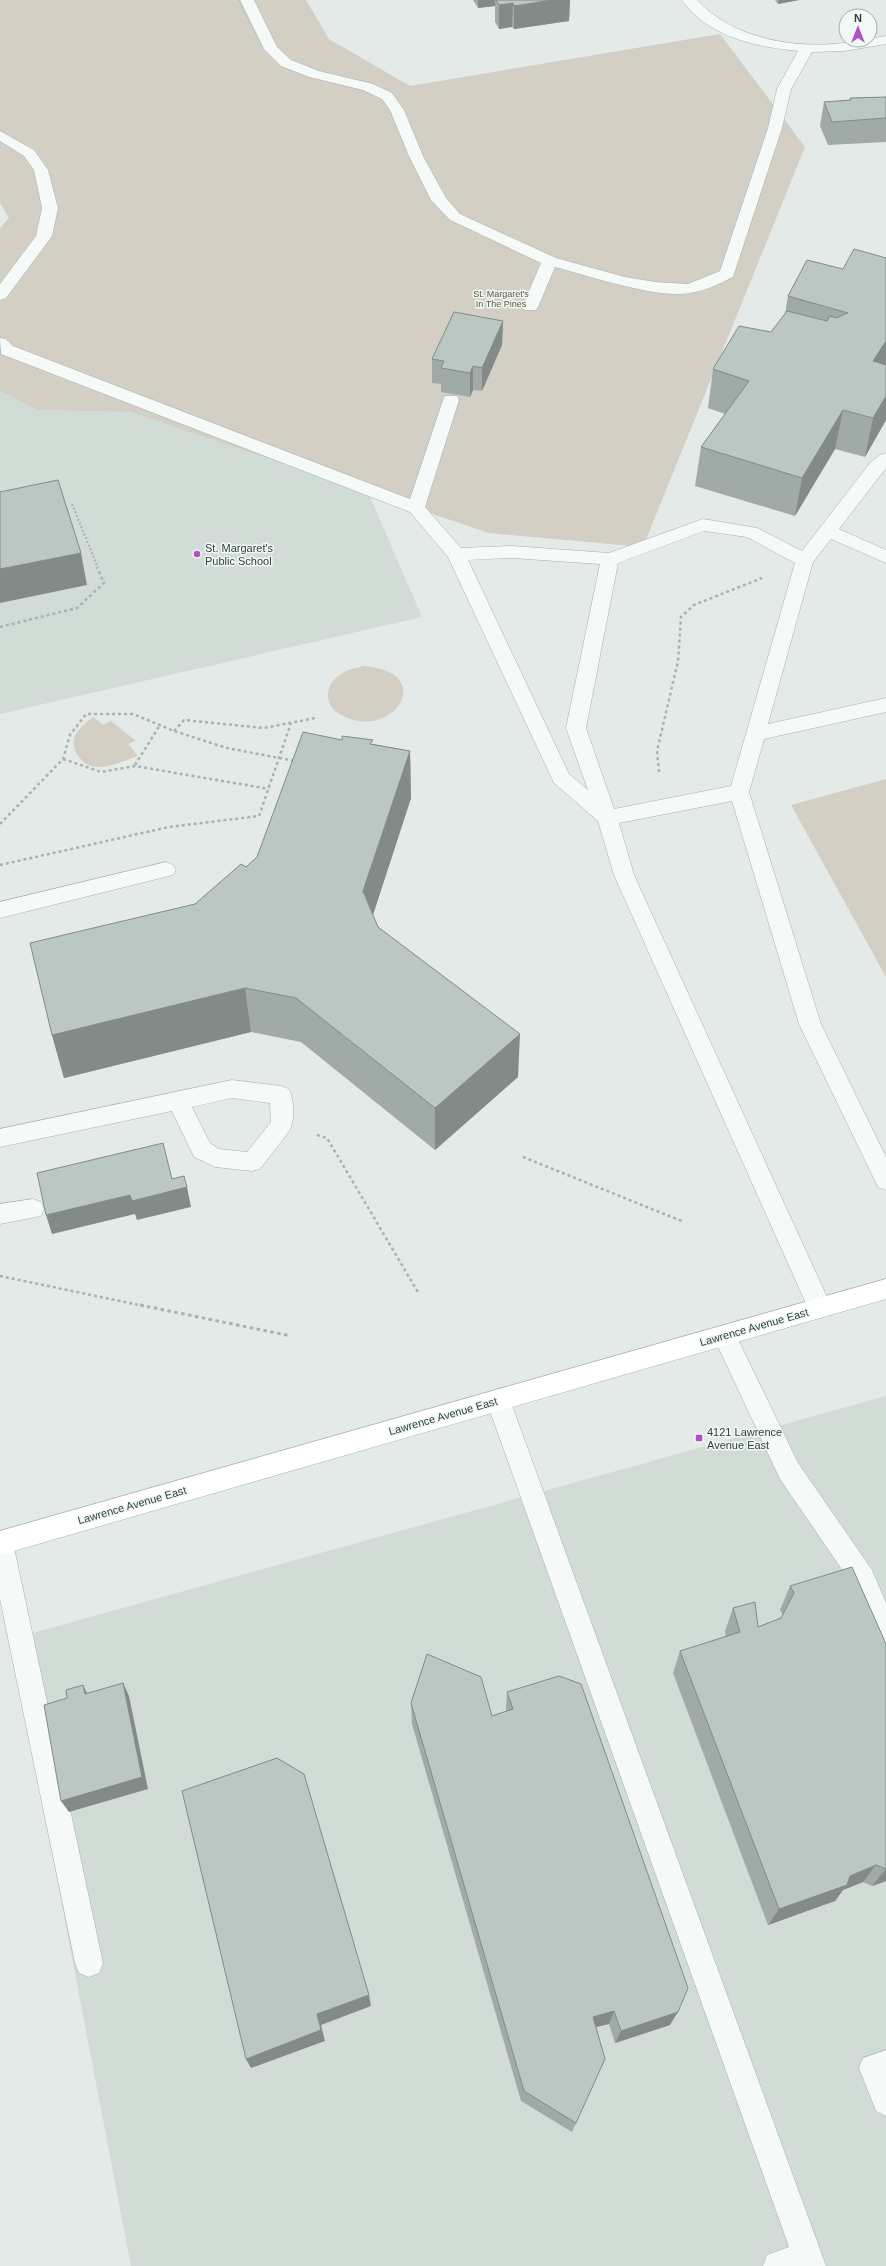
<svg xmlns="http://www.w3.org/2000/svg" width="886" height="2266" viewBox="0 0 886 2266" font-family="Arial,sans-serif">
<rect width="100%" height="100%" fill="#e3eae7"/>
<path fill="#d1dcd7" d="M 0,391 L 37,410 L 130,412 L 368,492 L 422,617 L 0,714 Z
M 886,1396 L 886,2266 L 131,2266 L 11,1639 Z"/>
<path fill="#d4cfc4" d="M 0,0 L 306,0 L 329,39 L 410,86 L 720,34 L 805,147 L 643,547 L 489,533 L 130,412 L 37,410 L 0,391 L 0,228 L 9,218 L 0,203 Z
M 364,666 C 439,672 393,743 341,715 C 323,705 324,685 341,674 C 348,669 356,668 364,666 Z
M 93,717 L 103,725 L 111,721 L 136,741 L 128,744 L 138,756 C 125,760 110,768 96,767 C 83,766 71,751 74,738 C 76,730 87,722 93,717 Z
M 886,779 L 886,977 L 791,805 Z"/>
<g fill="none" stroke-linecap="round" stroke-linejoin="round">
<g stroke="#a4b1ac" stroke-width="1">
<path id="minor" d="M 240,0 L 254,0 L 277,47 L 291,60 L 319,71 L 373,84 L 392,93 L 404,110 L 423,156 L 446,198 L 460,214 L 556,258 L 625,277 L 655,282 L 688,284 L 720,271 L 768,128 L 777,89 L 798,51 C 757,47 707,37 682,0 L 697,0 C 734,40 798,50 851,42 C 856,41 865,42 869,40 C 873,38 880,37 886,36 L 886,44 L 844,51 L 812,52 L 791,89 L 782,128 L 733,277 C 719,284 705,291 690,293 C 657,299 589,276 555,267 L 538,307 L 536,310 L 524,310 L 522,307 L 541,263 L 450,220 L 431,200 L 409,156 L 390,110 L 382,99 L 363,90 L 309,77 L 281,66 L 264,49 Z
M 0,131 L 34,150 L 48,170 L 58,208 L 52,236 L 6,298 L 0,300 L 0,284 L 36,236 L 42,208 L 34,170 L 24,156 L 0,141 Z
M 0,338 L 6,339 L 13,346 L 410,499 L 443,400 L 445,396 L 457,396 L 459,400 L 425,507 L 461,548 L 512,546 L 609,553 L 703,519 L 757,528 L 802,551 L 870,463 L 880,455 L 886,453 L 886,468 L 839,529 L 886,550 L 886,563 L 831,539 L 813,562 L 768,724 L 886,698 L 886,712 L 764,739 L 749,792 L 821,1024 L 886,1157 L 886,1190 L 878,1187 L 799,1024 L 732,801 L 619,823 L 634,875 L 832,1308 L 828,1315 L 820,1318 L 812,1315 L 808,1308 L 614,875 L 598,821 L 554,783 L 448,557 L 410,512 L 1,354 ZM 704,531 L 747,537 L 795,563 L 731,786 L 614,809 L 586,728 L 618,563 ZM 512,558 L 600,564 L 566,728 L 588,790 L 569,774 L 468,560 Z
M 166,862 L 173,865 L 176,870 L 173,875 L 0,918 L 0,902 Z
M 232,1080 L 281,1086 L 289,1089 C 294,1100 295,1119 290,1130 L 260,1169 L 252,1171 L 215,1167 L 194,1157 L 172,1111 L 0,1147 L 0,1129 ZM 232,1098 L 270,1103 L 271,1122 L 247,1152 L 219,1149 L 210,1143 L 192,1107 Z
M 33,1199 L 41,1202 L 44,1209 L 41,1216 L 0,1224 L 0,1204 Z
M 725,1325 L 733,1329 L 798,1463 L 872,1570 L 886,1603 L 886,1646 L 877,1642 L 854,1587 L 780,1479 L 713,1336 L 717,1329 Z
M 498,1389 L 506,1392 L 510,1400 L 826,2266 L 763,2266 L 767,2255 L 789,2247 L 486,1400 L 490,1392 Z
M 0,1531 L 10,1535 L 13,1543 L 103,1963 L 99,1973 L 89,1977 L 79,1973 L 75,1963 L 0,1599 Z
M 886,2050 L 886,2116 L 876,2111 L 859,2068 L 863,2058 Z"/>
</g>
<g stroke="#a3b5ad" stroke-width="1">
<path id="major" d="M 886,1279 L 886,1299 L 0,1555 L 0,1531 Z"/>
</g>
<path stroke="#a8b3af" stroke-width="2" stroke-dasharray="2 2" stroke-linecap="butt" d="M 72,504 L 98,568"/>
<path stroke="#a8b3af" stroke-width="2.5" stroke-dasharray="3 3" stroke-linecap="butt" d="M 0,627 L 77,608 L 104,583 L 97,567
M 174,731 L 184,720 L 264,728 L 315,718
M 63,759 L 101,772 L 135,766 L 269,789
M 135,765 L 160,725
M 659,772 L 657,751 L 678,661 L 681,617 L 694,605 L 762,578
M 0,824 L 63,759 L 70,735 L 86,714 L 133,714 L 174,731 L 227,748 L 295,761
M 0,865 L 169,827 L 259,816 L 291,723
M 317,1135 L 327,1138 L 419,1294
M 523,1157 L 684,1222
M 0,1276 L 144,1306"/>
<path stroke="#a8b3af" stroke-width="3" stroke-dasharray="3.5 3.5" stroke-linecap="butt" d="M 140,1305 L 291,1336"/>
<use href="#minor" fill="#f5f9f7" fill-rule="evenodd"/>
<use href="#major" fill="#fff" fill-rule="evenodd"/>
</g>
<path fill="#a0aba7" d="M 473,0 L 570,0 L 569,21 L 514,29 L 512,27 L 499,29 L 495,22 L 495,6 L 478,8 Z
M 775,0 L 799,0 L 778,4 Z
M 886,97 L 886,142 L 828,145 L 820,126 L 824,102 L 850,100 L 850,98 Z
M 886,258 L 886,420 L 865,457 L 835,449 L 795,516 L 695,486 L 701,447 L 725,414 L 708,408 L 713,369 L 771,332 L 785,314 L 788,296 L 843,269 Z
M 503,321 L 502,345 L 482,391 L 473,390 L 470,397 L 441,392 L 441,384 L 432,383 L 432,359 Z
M 342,740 L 373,744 L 410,751 L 411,798 L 373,915 L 378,927 L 518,1077 L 435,1150 L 301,1042 L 251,1032 L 64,1078 L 52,1035 L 195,904 L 246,867 L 257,857 Z
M 790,1586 L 886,1644 L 886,1881 L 872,1886 L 863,1882 L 843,1890 L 835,1901 L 768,1925 L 673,1673 L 680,1651 L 726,1637 L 725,1631 L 733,1608 L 758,1627 L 781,1618 L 783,1615 L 780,1610 Z
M 507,1692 L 670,2025 L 615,2043 L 609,2024 L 596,2027 L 605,2059 L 572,2132 L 521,2101 L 412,1724 L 411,1703 L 492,1716 L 506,1711 Z"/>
<path fill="#828b88" d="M 478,0 L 495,0 L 495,6 L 478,8 Z
M 508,0 L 513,4 L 512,27 L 499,29 L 499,5 Z
M 552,0 L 570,0 L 569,21 L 514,29 L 514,6 Z
M 779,0 L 799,0 L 778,4 Z
M 503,321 L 502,345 L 482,391 L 482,368 Z
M 886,341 L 886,362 L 884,369 L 873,361 Z
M 473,366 L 473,390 L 470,397 L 470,373 Z
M 886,396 L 886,420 L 865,457 L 873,418 Z
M 843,410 L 835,449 L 795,516 L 802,478 Z
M 81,553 L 87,585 L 0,603 L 0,569 Z
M 410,751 L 411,798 L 366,936 L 363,891 Z
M 245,988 L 251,1032 L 64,1078 L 52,1035 Z
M 520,1034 L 518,1077 L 435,1150 L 435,1108 Z
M 187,1187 L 191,1207 L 137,1220 L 135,1214 L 52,1234 L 46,1215 L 130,1195 Z
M 123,1683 L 129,1696 L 148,1789 L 69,1812 L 61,1801 Z
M 83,1685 L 90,1699 L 85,1694 Z
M 876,1865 L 863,1882 L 843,1890 L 835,1901 L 768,1925 L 779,1909 L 850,1876 Z
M 886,1869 L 886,1881 L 872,1886 Z
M 369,1995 L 371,2006 L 321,2025 L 325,2041 L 251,2068 L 246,2059 L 317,2014 Z
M 614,2011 L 609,2024 L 588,2029 L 593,2017 Z
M 678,2012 L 670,2025 L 615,2043 L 621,2031 Z"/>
<path fill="#bac7c2" stroke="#828b88" d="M 496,0 L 552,0 L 514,6 L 513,3 L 499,5 Z
M 886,97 L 886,118 L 832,122 L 824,102 L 851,100 L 850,98 Z
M 854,249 L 886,258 L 886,341 L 873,361 L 886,365 L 886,396 L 873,418 L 843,410 L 802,478 L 701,447 L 749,381 L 713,369 L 739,326 L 771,332 L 787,311 L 827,321 L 830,316 L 836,318 L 848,313 L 788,296 L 807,260 L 843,269 Z
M 454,312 L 503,321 L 482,368 L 473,366 L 470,373 L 441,368 L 444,361 L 432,359 Z
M 58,480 L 81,553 L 0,569 L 0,492 Z
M 303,732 L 342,740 L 342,736 L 373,740 L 370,744 L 410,751 L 363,891 L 378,927 L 520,1034 L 435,1108 L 296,998 L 245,988 L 52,1035 L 30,943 L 195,904 L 241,864 L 246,867 L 257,857 Z
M 163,1143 L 172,1179 L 184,1176 L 187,1187 L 132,1201 L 130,1195 L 46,1215 L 37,1173 Z
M 852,1567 L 886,1644 L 886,1869 L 876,1865 L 850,1876 L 847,1885 L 779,1909 L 680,1651 L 740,1632 L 733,1608 L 755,1602 L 758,1627 L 781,1618 L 794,1593 L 790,1586 Z
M 427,1654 L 481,1677 L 492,1716 L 513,1709 L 507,1692 L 559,1676 L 581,1684 L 688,1988 L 678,2012 L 621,2031 L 614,2011 L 593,2017 L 605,2059 L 576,2123 L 524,2091 L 411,1703 Z
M 123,1683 L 142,1777 L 61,1801 L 44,1705 L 67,1698 L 66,1690 L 83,1685 L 85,1694 Z
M 277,1758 L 304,1774 L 369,1995 L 317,2014 L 321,2030 L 246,2059 L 182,1791 Z"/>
<g fill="#b250c7" stroke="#f2f8f5" stroke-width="1.5">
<circle cx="197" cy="554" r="4"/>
<rect x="695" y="1434" width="8" height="8" rx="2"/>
</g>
<g text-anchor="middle" stroke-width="3" stroke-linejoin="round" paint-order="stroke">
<g font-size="9" fill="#5c553a" stroke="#f2f8f5">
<text x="501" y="297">St. Margaret's<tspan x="501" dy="10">In The Pines</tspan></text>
</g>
<g font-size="11" fill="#2b4239" stroke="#f2f8f5" text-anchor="start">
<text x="205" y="552">St. Margaret's<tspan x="205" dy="13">Public School</tspan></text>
<text x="707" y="1436">4121 Lawrence<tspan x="707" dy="13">Avenue East</tspan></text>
</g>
<g font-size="11" fill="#2b4239" stroke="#f2f8f5">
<text transform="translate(754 1327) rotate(-16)" y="4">Lawrence Avenue East</text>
<text transform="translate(443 1416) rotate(-16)" y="4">Lawrence Avenue East</text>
<text transform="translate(132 1505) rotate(-16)" y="4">Lawrence Avenue East</text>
</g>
</g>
<g transform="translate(858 28)"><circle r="19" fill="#f2f8f5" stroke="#a2afaa"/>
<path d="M0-3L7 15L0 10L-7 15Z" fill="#b250c7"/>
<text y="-6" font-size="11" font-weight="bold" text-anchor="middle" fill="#2b4239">N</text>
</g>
</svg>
